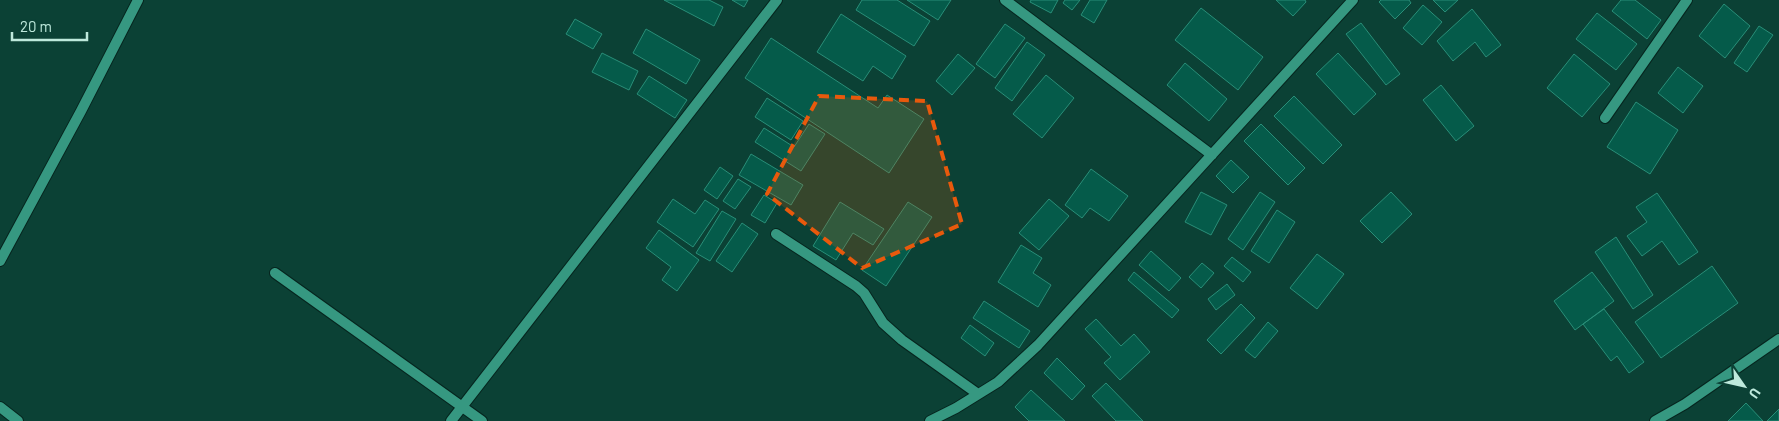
<svg xmlns="http://www.w3.org/2000/svg" width="1779" height="421" viewBox="0 0 1779 421" font-family="Barlow,sans-serif">
<rect width="100%" height="100%" fill="#0b4135"/>
<path fill="#055b4a" stroke="#298e78" d="M 664,0 L 709,0 L 723,7 L 714,26 Z
M 732,0 L 748,0 L 744,7 Z
M 862,0 L 897,0 L 930,21 L 914,46 L 856,10 Z
M 907,0 L 951,0 L 938,20 Z
M 1031,0 L 1058,0 L 1051,13 L 1030,2 Z
M 1065,0 L 1080,0 L 1072,10 L 1063,3 Z
M 1090,0 L 1107,0 L 1094,23 L 1081,15 Z
M 1276,0 L 1305,0 L 1306,2 L 1293,16 Z
M 1381,0 L 1409,0 L 1411,3 L 1395,19 L 1379,2 Z
M 1433,0 L 1458,0 L 1445,12 Z
M 1621,0 L 1635,0 L 1661,20 L 1647,39 L 1612,11 Z
M 1724,4 L 1750,26 L 1725,58 L 1699,36 Z
M 1423,5 L 1442,22 L 1422,45 L 1403,28 Z
M 1201,8 L 1263,57 L 1238,90 L 1175,40 Z
M 1472,9 L 1501,45 L 1486,57 L 1475,42 L 1453,61 L 1437,41 Z
M 1597,13 L 1637,44 L 1616,70 L 1576,39 Z
M 841,14 L 906,56 L 892,79 L 873,66 L 863,81 L 817,52 Z
M 575,19 L 602,34 L 593,49 L 566,34 Z
M 1361,23 L 1400,74 L 1386,85 L 1346,34 Z
M 1005,24 L 1025,38 L 995,78 L 976,64 Z
M 1759,26 L 1773,35 L 1747,72 L 1734,63 Z
M 646,29 L 700,60 L 686,84 L 633,53 Z
M 771,38 L 878,108 L 887,95 L 924,119 L 889,173 L 745,78 Z
M 1027,42 L 1045,55 L 1012,101 L 995,88 Z
M 602,53 L 638,71 L 629,90 L 592,72 Z
M 1338,53 L 1376,94 L 1354,115 L 1316,74 Z
M 958,54 L 975,68 L 952,95 L 936,81 Z
M 1574,54 L 1610,84 L 1582,117 L 1547,88 Z
M 1185,63 L 1227,99 L 1209,121 L 1167,85 Z
M 1678,67 L 1703,86 L 1683,113 L 1658,93 Z
M 1046,75 L 1074,98 L 1042,138 L 1013,114 Z
M 649,76 L 687,100 L 675,118 L 637,94 Z
M 1441,85 L 1474,126 L 1456,141 L 1423,100 Z
M 1294,96 L 1342,145 L 1323,164 L 1274,116 Z
M 767,98 L 803,121 L 791,140 L 755,117 Z
M 1636,102 L 1678,130 L 1650,174 L 1607,147 Z
M 809,124 L 825,134 L 801,171 L 755,142 L 764,128 L 794,147 Z
M 1261,124 L 1305,168 L 1288,185 L 1244,141 Z
M 751,154 L 803,185 L 791,205 L 739,175 Z
M 1231,160 L 1249,177 L 1233,193 L 1216,176 Z
M 720,167 L 733,176 L 717,199 L 704,190 Z
M 1091,169 L 1128,196 L 1109,221 L 1090,208 L 1082,218 L 1065,205 Z
M 738,179 L 751,187 L 735,209 L 723,201 Z
M 1201,192 L 1227,205 L 1211,235 L 1185,222 Z
M 1260,192 L 1275,202 L 1243,250 L 1228,239 Z
M 1391,192 L 1412,214 L 1382,243 L 1360,221 Z
M 1657,193 L 1698,252 L 1679,265 L 1662,241 L 1642,256 L 1627,236 L 1647,222 L 1636,207 Z
M 764,195 L 777,203 L 765,223 L 751,215 Z
M 673,199 L 695,214 L 705,200 L 719,209 L 693,247 L 657,222 Z
M 1049,199 L 1069,216 L 1039,250 L 1019,233 Z
M 840,202 L 884,229 L 873,245 L 853,233 L 836,260 L 813,246 Z
M 908,202 L 932,217 L 886,286 L 862,270 Z
M 1277,210 L 1295,222 L 1269,263 L 1251,251 Z
M 722,211 L 736,219 L 710,261 L 696,253 Z
M 742,223 L 758,234 L 732,272 L 716,261 Z
M 659,230 L 699,260 L 677,291 L 662,280 L 671,267 L 646,248 Z
M 1616,237 L 1653,295 L 1633,309 L 1595,252 Z
M 1021,245 L 1042,258 L 1033,273 L 1051,285 L 1038,307 L 998,282 Z
M 1151,251 L 1181,278 L 1169,291 L 1139,265 Z
M 1317,254 L 1344,274 L 1317,309 L 1290,288 Z
M 1232,257 L 1251,272 L 1243,282 L 1224,266 Z
M 1202,263 L 1214,273 L 1201,288 L 1189,277 Z
M 1712,266 L 1738,303 L 1661,358 L 1635,322 Z
M 1134,272 L 1179,310 L 1172,318 L 1128,280 Z
M 1592,272 L 1614,301 L 1575,330 L 1554,301 Z
M 1227,284 L 1235,295 L 1216,310 L 1208,299 Z
M 984,301 L 1030,331 L 1019,348 L 973,318 Z
M 1241,304 L 1255,318 L 1221,354 L 1207,340 Z
M 1604,309 L 1644,362 L 1629,373 L 1617,356 L 1611,361 L 1583,324 Z
M 1096,319 L 1121,346 L 1134,334 L 1150,352 L 1120,380 L 1104,363 L 1111,357 L 1085,329 Z
M 1268,322 L 1278,331 L 1255,358 L 1245,350 Z
M 970,325 L 994,343 L 985,356 L 961,338 Z
M 1057,358 L 1085,386 L 1072,400 L 1044,373 Z
M 1106,383 L 1143,421 L 1116,421 L 1092,396 Z
M 1031,390 L 1065,421 L 1029,421 L 1015,407 Z
M 1746,403 L 1763,421 L 1728,421 Z
M 1779,409 L 1779,421 L 1767,421 Z"/>
<g fill="none" stroke-linecap="round" stroke-linejoin="round">
<g stroke="#06251e" stroke-width="12">
<path id="minor" d="M 1005,0 L 1212,155
M 1605,118 L 1687,0
M 776,234 L 856,286 L 864,293 L 883,323 L 902,340 L 978,394
M 0,261 L 81,111 L 138,0
M 275,273 L 482,421
M 0,407 L 18,421
M 451,421 L 777,0
M 930,421 L 956,408 L 998,382 L 1038,345 L 1353,0
M 1655,421 L 1685,404 L 1779,339"/>
</g>
<use href="#minor" stroke="#369881" stroke-width="10"/>
</g>
<path fill="#e8590c" fill-opacity="0.2" stroke="#e8590c" stroke-width="4" stroke-dasharray="10 6" stroke-linejoin="round" d="M 819,96 L 927,101 L 962,224 L 862,268 L 767,194 Z"/>
<g transform="translate(1744 386) rotate(124)" stroke="#0b4135" stroke-width="4" paint-order="stroke">
<path d="M0-4L9 19L0 12L-9 19Z" fill="#bee9dc"/>
<text y="-8" font-size="14" font-weight="bold" text-anchor="middle" fill="#bee9dc">U</text>
</g>
<path d="M12 32v8h75v-8" fill="none" stroke="#bee9dc" stroke-width="2.5"/>
<text x="20" y="32" font-size="15" fill="#bee9dc" stroke="#0b4135" stroke-width="4" paint-order="stroke">20 m</text>
</svg>
